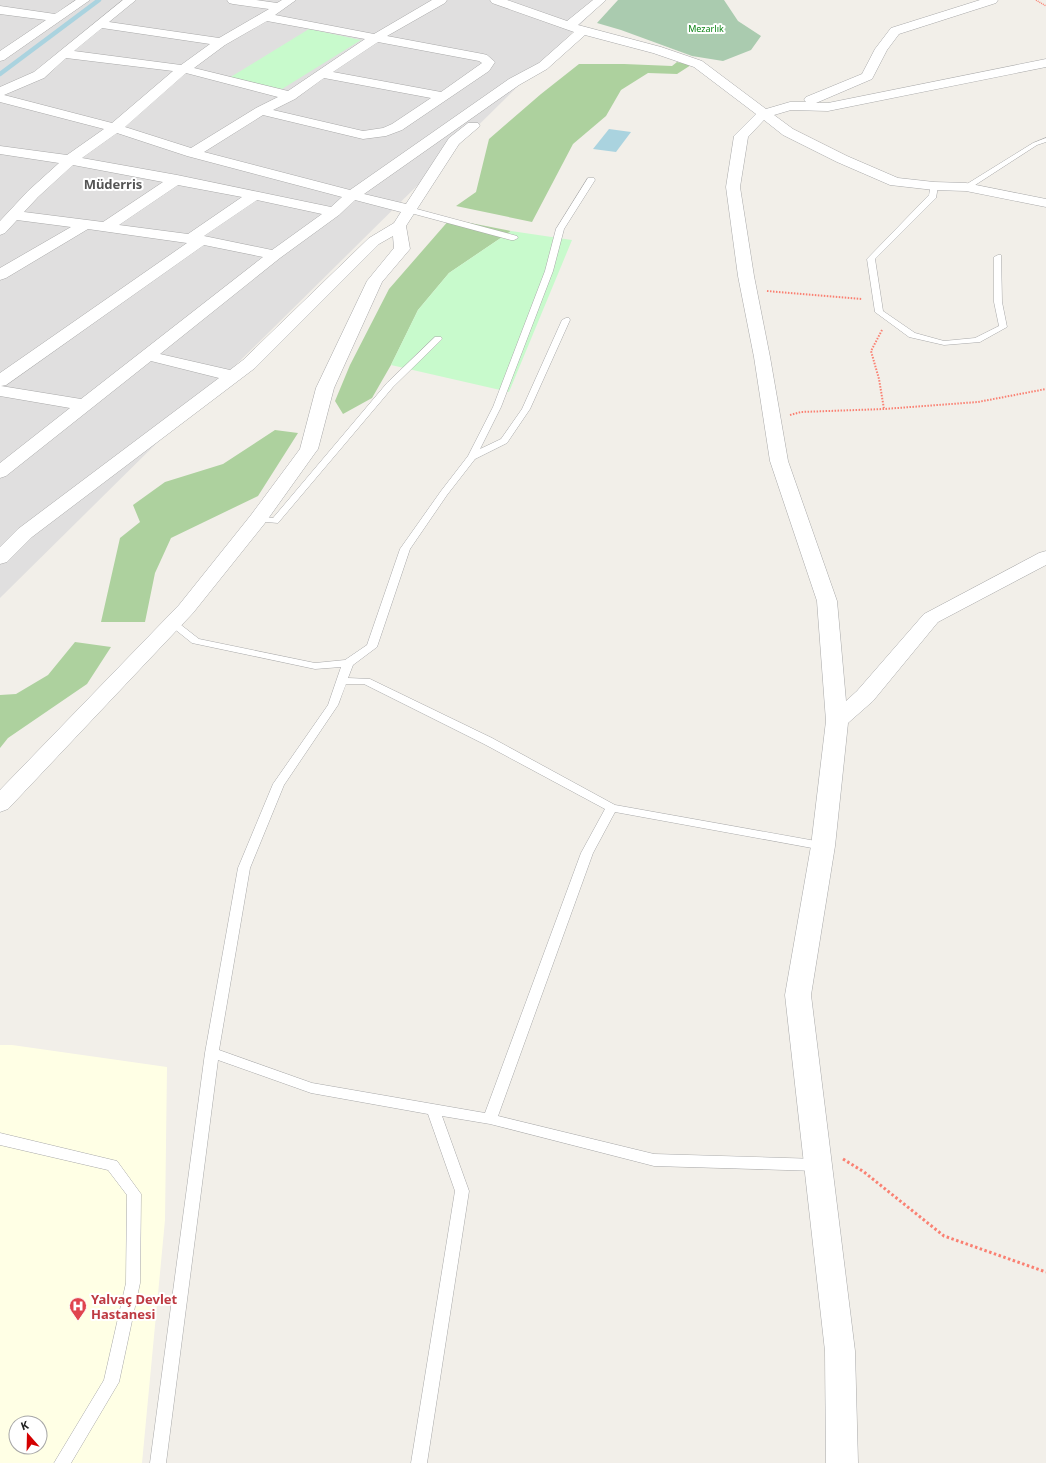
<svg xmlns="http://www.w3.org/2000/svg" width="1046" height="1463" viewBox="0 0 1046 1463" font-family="'Noto Sans',sans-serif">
<rect width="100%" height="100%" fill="#f2efe9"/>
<path fill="#e0dfdf" d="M 0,0 L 605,0 L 0,598 Z"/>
<path fill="#ffffe5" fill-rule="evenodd" d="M 0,1045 L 12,1045 L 167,1067 L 165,1220 L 142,1463 L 0,1463 ZM 16,1423 L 40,1423 L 40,1447 L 16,1447 Z"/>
<path fill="#add19e" d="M 677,62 L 691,65 L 677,74 L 648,73 L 621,90 L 606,116 L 573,144 L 532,222 L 456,206 L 476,192 L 489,139 L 541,94 L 579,64 L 624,64 L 672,66 Z
M 450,219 L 511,231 L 449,273 L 418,310 L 391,365 L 372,398 L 343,414 L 335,401 L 350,365 L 389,289 Z
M 275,430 L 298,433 L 258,496 L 171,538 L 155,573 L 145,622 L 101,622 L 120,538 L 140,522 L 133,505 L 165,482 L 223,464 Z
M 75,642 L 111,647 L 87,684 L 8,738 L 0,748 L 0,695 L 16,694 L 48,675 Z"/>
<path fill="#aacbaf" d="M 618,0 L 724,0 L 738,21 L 761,36 L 751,50 L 723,61 L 692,56 L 621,30 L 597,23 Z"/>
<path fill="#c8facc" d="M 309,29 L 361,40 L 282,89 L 229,78 Z
M 511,231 L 572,240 L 509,392 L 391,365 L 418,310 L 449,273 Z"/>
<path fill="#aad3df" d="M 609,129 L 631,132 L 616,152 L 593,149 Z"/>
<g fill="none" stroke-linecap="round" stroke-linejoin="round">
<path stroke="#aad3df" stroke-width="4.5" d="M 0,74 L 99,0"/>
<g stroke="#a9a9a9" stroke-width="1">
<path id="lane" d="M 1046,138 L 1046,142 L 1037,145 L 969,189 L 963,189 L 962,187 L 1033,143 Z
M 588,178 L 594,178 L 595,180 L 564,229 L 553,271 L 501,407 L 480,449 L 501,439 L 522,409 L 562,320 L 566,318 L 569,318 L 570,320 L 530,409 L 507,443 L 475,459 L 447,495 L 410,549 L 377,647 L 353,665 L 348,678 L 370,679 L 492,738 L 615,805 L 827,843 L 829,846 L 827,849 L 823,850 L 615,812 L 593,853 L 498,1116 L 654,1154 L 818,1159 L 823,1161 L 825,1165 L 823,1169 L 818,1171 L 654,1166 L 490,1124 L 442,1116 L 469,1191 L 427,1463 L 411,1463 L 455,1191 L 428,1114 L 311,1093 L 218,1060 L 166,1463 L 150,1463 L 205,1053 L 238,868 L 273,784 L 328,705 L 341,667 L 315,669 L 192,643 L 167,623 L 172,620 L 176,621 L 199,639 L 315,663 L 345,660 L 367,645 L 400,549 L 441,491 L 468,456 L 493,407 L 545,271 L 556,229 ZM 346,684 L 364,684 L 484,744 L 605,809 L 581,853 L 485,1113 L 312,1083 L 219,1050 L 250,868 L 284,785 L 338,705 Z
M 931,184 L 937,184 L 938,186 L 936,198 L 875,259 L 883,311 L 915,333 L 944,341 L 975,338 L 999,326 L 994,302 L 994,257 L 998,255 L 1001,255 L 1002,302 L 1007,327 L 980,342 L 944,345 L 909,337 L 875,312 L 867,259 L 929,195 Z
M 407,208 L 413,208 L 517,236 L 518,238 L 514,240 L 511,240 L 407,212 Z
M 435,337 L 441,337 L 442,339 L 393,387 L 278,523 L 255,521 L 253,519 L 258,516 L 273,518 L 387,383 Z
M 0,1133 L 117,1161 L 141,1194 L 140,1283 L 119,1382 L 71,1463 L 54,1463 L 104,1380 L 126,1283 L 127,1195 L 108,1170 L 0,1145 Z"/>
</g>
<g stroke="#a9a9a9" stroke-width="1">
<path id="street" d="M 76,0 L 90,0 L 4,60 L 0,61 L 0,51 L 46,20 L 0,14 L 0,6 L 55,14 Z
M 123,0 L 136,0 L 109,22 L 219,38 L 269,9 L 233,4 L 229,3 L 227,0 L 256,0 L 277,3 L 282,0 L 296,0 L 275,15 L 374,34 L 432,0 L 447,0 L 445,3 L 387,36 L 483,54 L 487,55 L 495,62 L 489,71 L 402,130 L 386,136 L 363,139 L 263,115 L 204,152 L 350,190 L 509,79 L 539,63 L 574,32 L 492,3 L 490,0 L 507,0 L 567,21 L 593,0 L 606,0 L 578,25 L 661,47 L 702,61 L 766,109 L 790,102 L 806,102 L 804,100 L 806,97 L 862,74 L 875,49 L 891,28 L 980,0 L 998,0 L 996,3 L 899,34 L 887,50 L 872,79 L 816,103 L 828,103 L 1046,59 L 1046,67 L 828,111 L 791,110 L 774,115 L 793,129 L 847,156 L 898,178 L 934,182 L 966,183 L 1046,199 L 1046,207 L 966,191 L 934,190 L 890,185 L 837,162 L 783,135 L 764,120 L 748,137 L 740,187 L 754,276 L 770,357 L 788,461 L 837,601 L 846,701 L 857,691 L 924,614 L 1039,553 L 1046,551 L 1046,565 L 938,622 L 873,701 L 848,723 L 835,846 L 811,995 L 855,1351 L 858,1463 L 826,1463 L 825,1351 L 785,995 L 811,846 L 826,721 L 817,601 L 770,461 L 754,357 L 738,276 L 726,187 L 734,136 L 756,114 L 694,67 L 653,53 L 585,35 L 547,69 L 519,85 L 364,194 L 406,204 L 449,138 L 468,123 L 478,123 L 480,126 L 459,144 L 406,226 L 410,249 L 382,282 L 334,388 L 318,449 L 315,453 L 265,523 L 193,613 L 8,809 L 0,812 L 0,790 L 179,605 L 251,515 L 300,449 L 316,388 L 367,281 L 394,248 L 393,236 L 379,244 L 255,368 L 32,537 L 7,562 L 0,564 L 0,547 L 18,529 L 219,378 L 151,361 L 6,476 L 0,478 L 0,463 L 70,408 L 0,396 L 0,373 L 187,243 L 88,229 L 6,278 L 0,280 L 0,268 L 71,227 L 17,220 L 5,233 L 0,235 L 0,221 L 28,191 L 59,163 L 0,154 L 0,146 L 67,155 L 104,129 L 0,102 L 0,87 L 34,72 ZM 267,21 L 365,39 L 288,91 L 194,68 L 225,45 ZM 102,28 L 210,44 L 181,65 L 74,51 ZM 378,42 L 479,61 L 482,63 L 441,92 L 333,72 ZM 66,58 L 173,71 L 112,123 L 4,95 L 44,78 ZM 186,73 L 278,97 L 256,108 L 191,148 L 125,127 ZM 324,78 L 431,98 L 392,124 L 383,128 L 363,131 L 273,110 L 295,99 ZM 117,133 L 187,156 L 342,197 L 331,207 L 177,175 L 82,158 ZM 73,165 L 163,182 L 103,222 L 24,212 L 38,197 ZM 178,185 L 242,197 L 188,234 L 119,225 ZM 257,200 L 322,214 L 272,250 L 204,236 ZM 355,200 L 401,212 L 394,223 L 369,238 L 243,360 L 230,370 L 160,354 L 280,258 L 339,215 ZM 204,245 L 263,257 L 81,399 L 1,386 L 6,385 Z"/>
</g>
<path stroke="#fa8072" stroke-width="1.5" stroke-dasharray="1 1" stroke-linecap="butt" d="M 1036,0 L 1046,6"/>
<path stroke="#fa8072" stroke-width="2" stroke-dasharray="1.5 1.5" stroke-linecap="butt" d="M 767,291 L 862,299
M 882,330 L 871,351 L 879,379 L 884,409
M 790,415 L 801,412 L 884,409 L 978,402 L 1046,389"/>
<path stroke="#fa8072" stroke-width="3" stroke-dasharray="2.5 2.5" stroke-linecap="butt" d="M 843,1159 L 864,1172 L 944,1236 L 1046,1272"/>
<use href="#lane" fill="#fff" fill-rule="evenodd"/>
<use href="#street" fill="#fff" fill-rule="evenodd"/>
</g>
<defs>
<g id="hospital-pin" transform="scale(0.9)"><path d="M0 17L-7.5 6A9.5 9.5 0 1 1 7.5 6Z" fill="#e0444e" stroke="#fff"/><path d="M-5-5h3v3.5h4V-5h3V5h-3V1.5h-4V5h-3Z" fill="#fff"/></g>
</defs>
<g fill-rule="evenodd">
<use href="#hospital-pin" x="78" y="1306"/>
</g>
<g text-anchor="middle" stroke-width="4" stroke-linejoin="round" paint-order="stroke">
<g font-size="9" fill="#0c8416" stroke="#fff">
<text x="706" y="32">Mezarlık</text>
</g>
<g font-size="13" font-weight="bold" fill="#555" stroke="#fff">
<text x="113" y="189">Müderris</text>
</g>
<g font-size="13" font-weight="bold" fill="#be3a42" stroke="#fff" text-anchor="start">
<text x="91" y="1304">Yalvaç Devlet<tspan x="91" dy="15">Hastanesi</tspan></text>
</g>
</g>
<g transform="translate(28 1435) rotate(340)"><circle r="19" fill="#ffffff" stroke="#a7a7a7"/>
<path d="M0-3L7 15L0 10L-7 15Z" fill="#d40000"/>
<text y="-6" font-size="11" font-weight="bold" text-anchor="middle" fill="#222222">K</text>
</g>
</svg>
